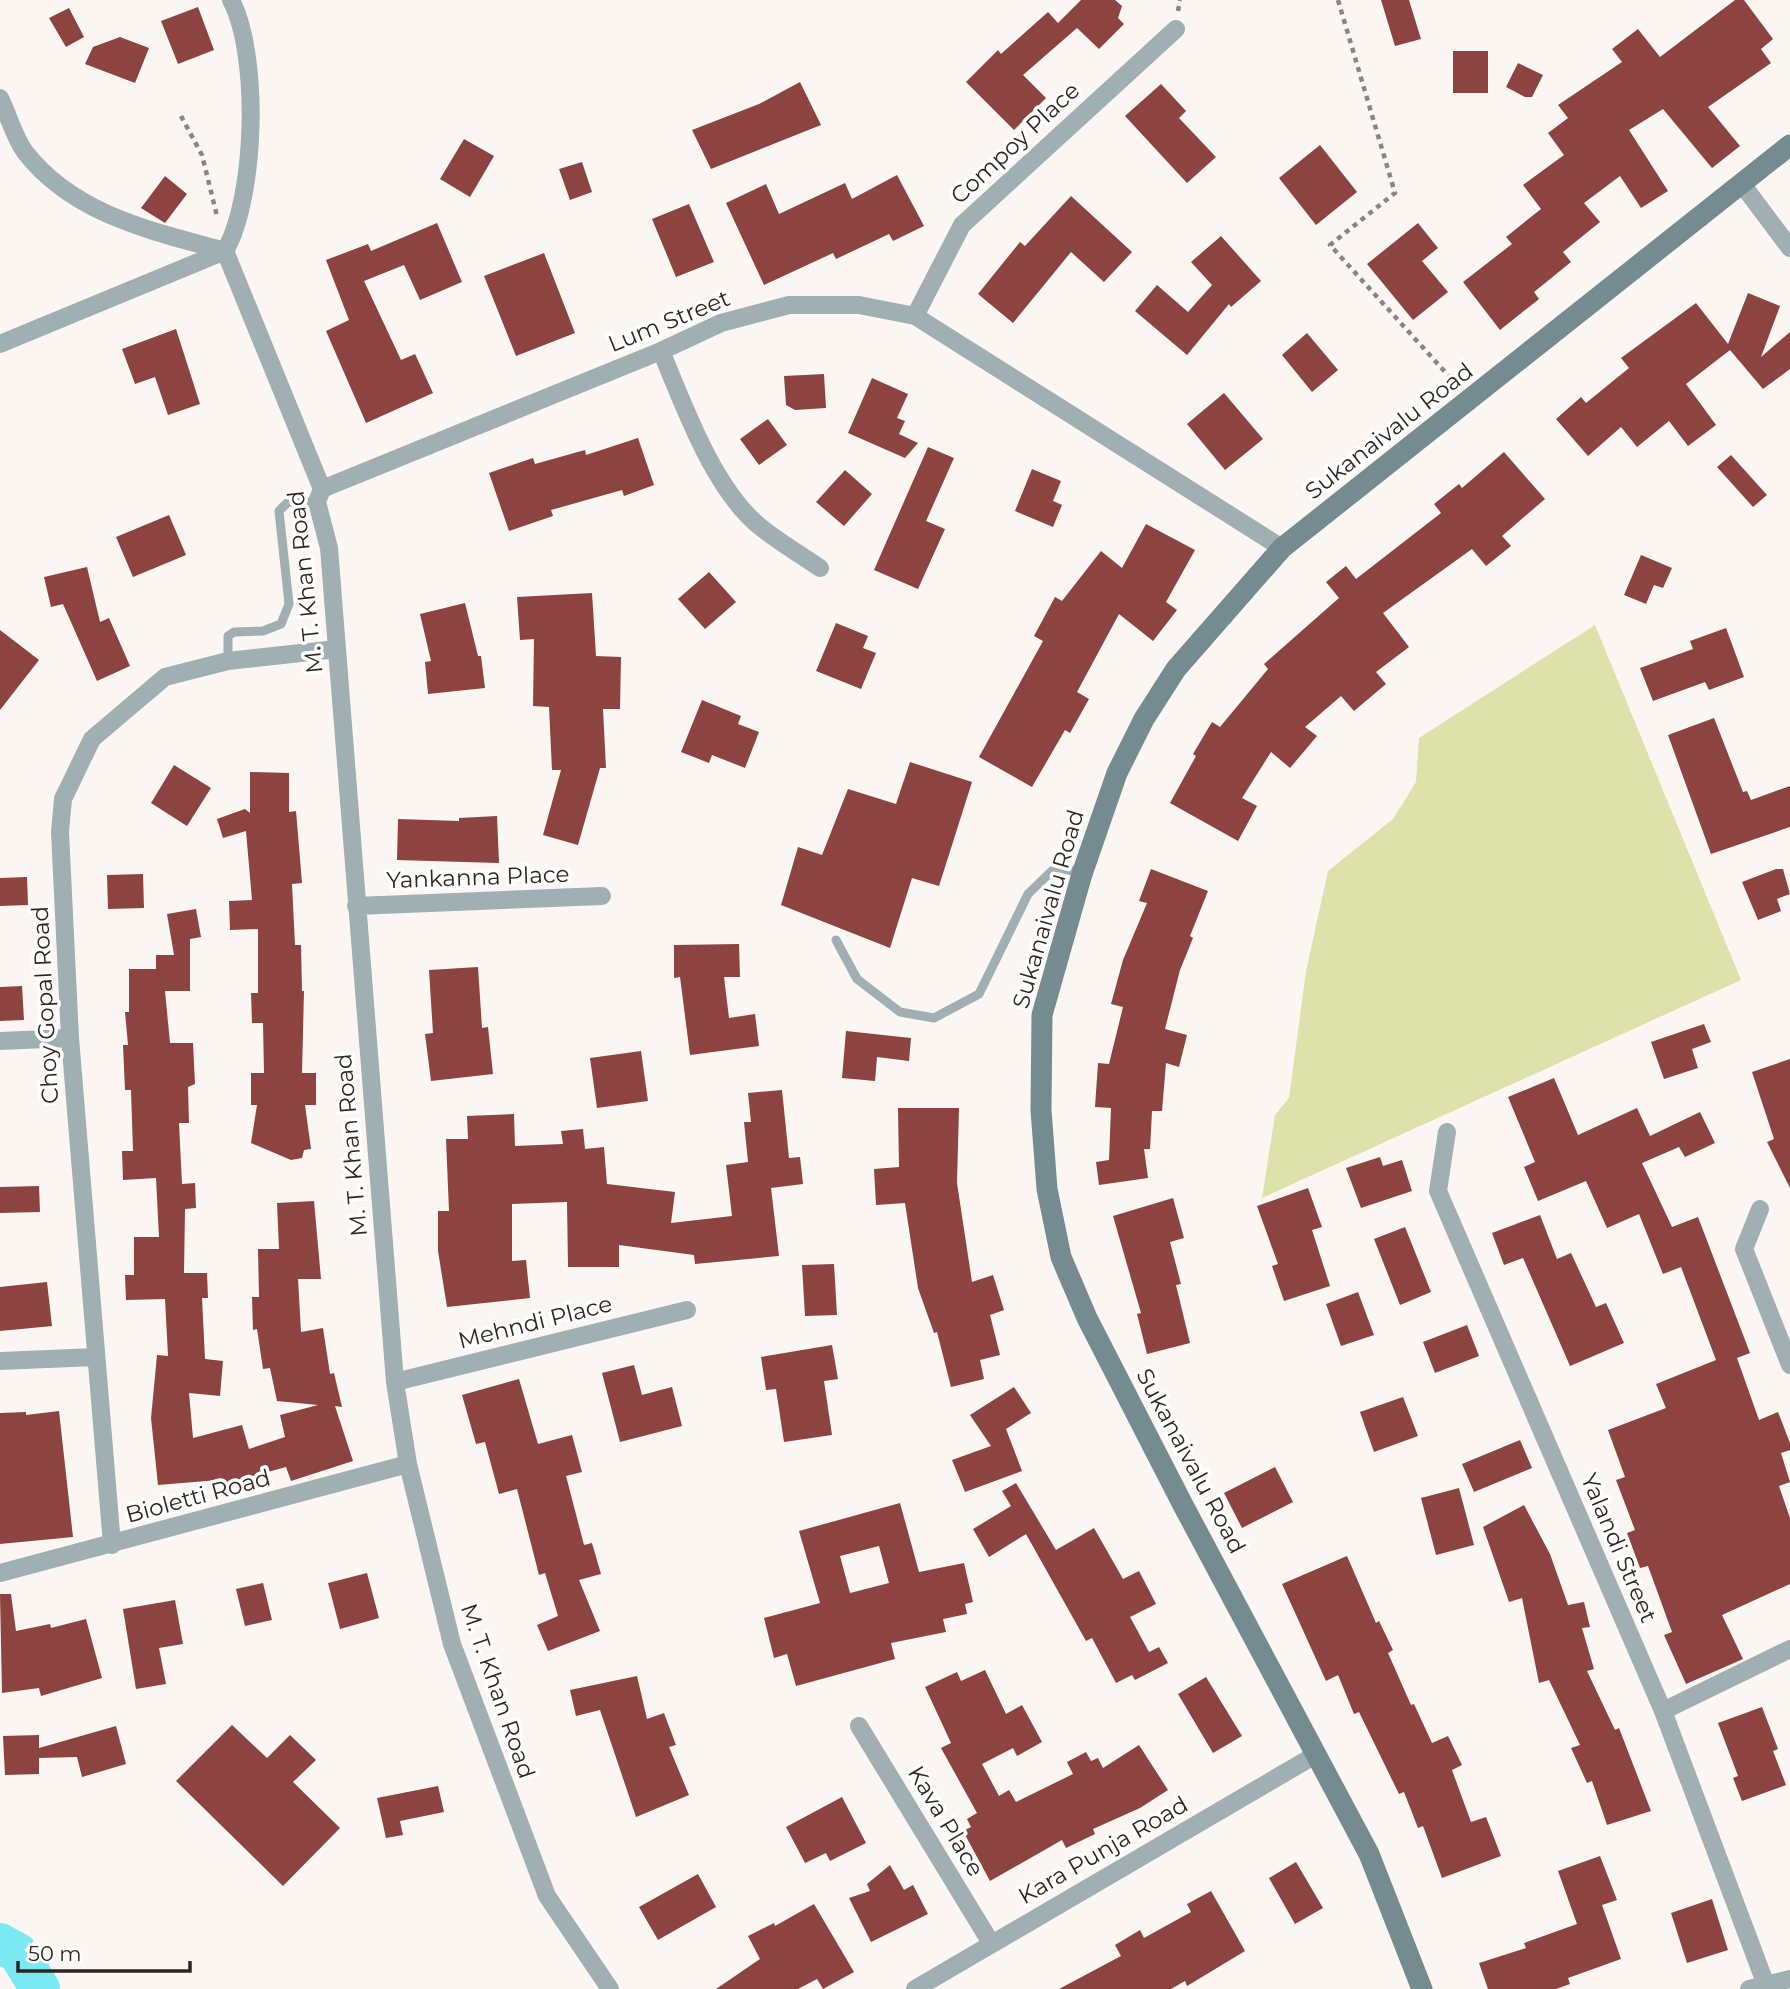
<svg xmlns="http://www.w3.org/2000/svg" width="1790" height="1989" viewBox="0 0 1790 1989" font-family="Montserrat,sans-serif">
<rect width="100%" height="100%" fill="#fcf6f2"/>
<path fill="#dde2ab" d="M 1595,625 L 1741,980 L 1262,1198 L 1275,1115 L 1289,1098 L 1306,971 L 1328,871 L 1393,819 L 1416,782 L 1419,738 Z"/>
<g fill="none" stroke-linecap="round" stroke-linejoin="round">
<path stroke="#7be9f4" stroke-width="40" d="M 0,1943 L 18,1953 L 40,1989"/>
</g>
<path fill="#8d433f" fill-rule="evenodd" d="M 1081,0 L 1115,0 L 1122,6 L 1118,18 L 1124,24 L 1099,49 L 1077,28 L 1023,75 L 1046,98 L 1014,130 L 966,82 L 998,50 L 1001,54 L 1048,12 L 1058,23 Z
M 1381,0 L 1409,0 L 1421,39 L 1395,46 Z
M 1735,0 L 1744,0 L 1773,39 L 1761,49 L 1771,63 L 1708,107 L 1740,146 L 1712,168 L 1663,109 L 1629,130 L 1668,191 L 1641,208 L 1620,176 L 1584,203 L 1600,222 L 1563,252 L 1571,262 L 1534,292 L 1539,299 L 1500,330 L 1463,282 L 1512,244 L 1506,237 L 1541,209 L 1523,185 L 1564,155 L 1548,133 L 1568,118 L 1558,105 L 1622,62 L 1612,49 L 1638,29 L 1660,57 Z
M 198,7 L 214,50 L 178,64 L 161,21 Z
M 69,8 L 84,37 L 66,47 L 49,18 Z
M 120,37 L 149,48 L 135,83 L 85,64 L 93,47 Z
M 1453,51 L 1488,51 L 1488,93 L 1453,93 Z
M 1518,63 L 1543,75 L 1532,97 L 1525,97 L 1506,87 Z
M 800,82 L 821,125 L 711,169 L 692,130 L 759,104 Z
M 1161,84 L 1186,111 L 1179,118 L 1216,157 L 1187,183 L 1125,116 Z
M 464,139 L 494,156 L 470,197 L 440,179 Z
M 1320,145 L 1357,192 L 1316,225 L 1279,178 Z
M 582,162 L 592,192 L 570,200 L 559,169 Z
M 897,175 L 924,226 L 893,241 L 889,234 L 836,259 L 833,253 L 764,285 L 726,203 L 766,184 L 779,214 L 845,183 L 852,199 Z
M 165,176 L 187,194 L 165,223 L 141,208 Z
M 1071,196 L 1132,252 L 1104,282 L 1071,252 L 1013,323 L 978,294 L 1020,242 L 1025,246 Z
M 689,204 L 714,262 L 676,277 L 652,219 Z
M 437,223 L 462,282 L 420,300 L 404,265 L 364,281 L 401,360 L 415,354 L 433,393 L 366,423 L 326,331 L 349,320 L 326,260 L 368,244 L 371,251 Z
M 1418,223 L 1438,248 L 1422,261 L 1448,292 L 1413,320 L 1367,264 Z
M 1221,236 L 1261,281 L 1231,307 L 1229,304 L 1187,355 L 1135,311 L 1157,285 L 1188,312 L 1212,285 L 1191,262 Z
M 544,253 L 575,333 L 516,356 L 484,276 Z
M 1748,293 L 1780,306 L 1761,357 L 1790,332 L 1790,369 L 1763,389 L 1730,350 L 1686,384 L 1716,425 L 1688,446 L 1669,421 L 1637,447 L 1621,427 L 1588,456 L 1556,419 L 1581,397 L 1586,403 L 1629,368 L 1621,358 L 1696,303 L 1728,344 Z
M 176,329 L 200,404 L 168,415 L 155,377 L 135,384 L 122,349 Z
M 1307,333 L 1338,370 L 1312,392 L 1282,355 Z
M 824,374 L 826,408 L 795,410 L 786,405 L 784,376 Z
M 872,378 L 908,394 L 897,418 L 905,421 L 899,434 L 918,443 L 905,458 L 848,433 Z
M 1224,393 L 1263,439 L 1225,470 L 1187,424 Z
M 768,419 L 787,445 L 759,465 L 740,439 Z
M 638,438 L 654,485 L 624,496 L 622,490 L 551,510 L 553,516 L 509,531 L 489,473 L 533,458 L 535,464 L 585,450 L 586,455 Z
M 928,447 L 954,458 L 926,521 L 945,529 L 918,589 L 874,570 Z
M 1504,452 L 1545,499 L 1502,536 L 1511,546 L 1486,566 L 1472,549 L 1383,613 L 1409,647 L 1376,672 L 1386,684 L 1354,711 L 1341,696 L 1305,727 L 1317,736 L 1290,768 L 1271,752 L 1242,798 L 1257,806 L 1238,841 L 1170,803 L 1196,756 L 1193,754 L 1212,722 L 1220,727 L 1268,669 L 1264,664 L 1339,598 L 1326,582 L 1346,566 L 1356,579 L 1441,513 L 1434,504 L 1459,484 L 1462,488 Z
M 1731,455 L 1767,495 L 1753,507 L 1717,467 Z
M 1032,469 L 1061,481 L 1053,501 L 1062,505 L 1053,527 L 1015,511 Z
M 845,470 L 872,494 L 844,526 L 816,502 Z
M 169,515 L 186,555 L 133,577 L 116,537 Z
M 1146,524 L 1195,550 L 1166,602 L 1177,610 L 1153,641 L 1119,614 L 1077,692 L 1089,699 L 1070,733 L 1065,730 L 1032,787 L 979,757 L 1043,641 L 1034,636 L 1055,597 L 1062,601 L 1101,551 L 1122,568 Z
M 1641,555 L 1672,568 L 1663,588 L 1654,585 L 1646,604 L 1624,595 Z
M 87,567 L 100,622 L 109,618 L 130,666 L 97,681 L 63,604 L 51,607 L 44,577 Z
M 709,572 L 736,602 L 705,629 L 678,599 Z
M 592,593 L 596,656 L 621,657 L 620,709 L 603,709 L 606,768 L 600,768 L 578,845 L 543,835 L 561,770 L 552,770 L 549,707 L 533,706 L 534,639 L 520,640 L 517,597 Z
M 465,603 L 478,656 L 481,656 L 485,688 L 428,694 L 425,662 L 431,661 L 420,614 Z
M 836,623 L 868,636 L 863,648 L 876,653 L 861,689 L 816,671 Z
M 1726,628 L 1744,677 L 1709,690 L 1705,682 L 1653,701 L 1640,668 L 1693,649 L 1690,641 Z
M 0,630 L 39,660 L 0,710 Z
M 702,700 L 741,716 L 738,724 L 759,732 L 745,768 L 712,755 L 709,763 L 681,752 Z
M 1714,718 L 1743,792 L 1747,791 L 1751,800 L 1790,786 L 1790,827 L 1711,854 L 1668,735 Z
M 910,762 L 972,782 L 939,886 L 912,878 L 890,948 L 781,905 L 798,847 L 822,855 L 848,789 L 896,804 Z
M 174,765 L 211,788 L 187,826 L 151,803 Z
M 250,772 L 289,773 L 289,812 L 296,811 L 302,883 L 292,884 L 295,945 L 301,945 L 302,991 L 304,991 L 302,1073 L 316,1073 L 316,1105 L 305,1105 L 311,1149 L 304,1150 L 302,1158 L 291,1160 L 251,1143 L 257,1105 L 251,1105 L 251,1073 L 264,1073 L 263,1023 L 252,1023 L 251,993 L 258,993 L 258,929 L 230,930 L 229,901 L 252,900 L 246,831 L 223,838 L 217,819 L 245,809 L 250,813 Z
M 497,816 L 499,863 L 397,860 L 398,819 L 459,821 L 459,818 Z
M 1151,869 L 1208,891 L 1190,936 L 1193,938 L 1180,970 L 1165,1029 L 1187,1035 L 1179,1067 L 1166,1063 L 1162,1111 L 1152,1111 L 1150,1149 L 1144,1149 L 1148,1178 L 1099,1185 L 1096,1162 L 1109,1160 L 1111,1108 L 1095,1107 L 1098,1063 L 1109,1064 L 1123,1007 L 1111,1004 L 1123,960 L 1147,903 L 1139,901 Z
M 1776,869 L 1783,869 L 1790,894 L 1777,899 L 1781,911 L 1758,920 L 1742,882 Z
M 143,874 L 144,908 L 108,909 L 107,875 Z
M 27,877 L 28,905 L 0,906 L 0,878 Z
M 196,909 L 201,937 L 190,939 L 190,991 L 165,991 L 170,1043 L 193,1043 L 195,1084 L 188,1087 L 189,1123 L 179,1123 L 182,1184 L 195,1183 L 196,1208 L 185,1209 L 184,1273 L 207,1273 L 208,1298 L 202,1298 L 205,1359 L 223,1361 L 220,1396 L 189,1393 L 193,1438 L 242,1425 L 249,1449 L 285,1437 L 280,1415 L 318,1405 L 277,1401 L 270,1368 L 263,1369 L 257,1329 L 253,1330 L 252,1297 L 259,1297 L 258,1249 L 279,1249 L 277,1203 L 314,1201 L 321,1279 L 298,1279 L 301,1332 L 323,1328 L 330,1374 L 334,1373 L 342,1407 L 335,1406 L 353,1461 L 291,1481 L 286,1467 L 220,1485 L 218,1480 L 158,1485 L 151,1418 L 157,1355 L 168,1356 L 165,1299 L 126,1300 L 125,1275 L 134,1275 L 134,1237 L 159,1237 L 156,1178 L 123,1180 L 122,1151 L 133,1151 L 131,1090 L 125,1090 L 123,1045 L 128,1045 L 125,1012 L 129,1012 L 129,969 L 156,969 L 156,955 L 174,955 L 167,914 Z
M 739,944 L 740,977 L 724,977 L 729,1018 L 755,1014 L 759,1046 L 690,1055 L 680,977 L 674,978 L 674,945 Z
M 478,967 L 482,1028 L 488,1027 L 493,1074 L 431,1081 L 425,1034 L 433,1033 L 429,970 Z
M 22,986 L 24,1020 L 0,1021 L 0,987 Z
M 1704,1024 L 1711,1042 L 1692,1049 L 1698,1068 L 1664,1079 L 1651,1042 Z
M 846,1031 L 911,1038 L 909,1061 L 877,1057 L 875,1081 L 842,1078 Z
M 641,1051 L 648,1101 L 597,1108 L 590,1058 Z
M 1790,1059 L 1790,1188 L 1767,1142 L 1774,1139 L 1752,1072 Z
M 1554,1078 L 1578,1135 L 1637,1108 L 1650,1136 L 1700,1112 L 1715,1143 L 1685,1157 L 1679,1147 L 1642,1163 L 1672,1227 L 1698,1217 L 1750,1353 L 1737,1358 L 1759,1420 L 1778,1412 L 1790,1443 L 1790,1450 L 1781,1453 L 1790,1482 L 1779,1486 L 1790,1518 L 1790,1584 L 1722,1615 L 1743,1659 L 1686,1684 L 1664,1635 L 1672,1632 L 1648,1566 L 1640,1568 L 1627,1533 L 1635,1530 L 1616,1480 L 1625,1477 L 1608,1430 L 1666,1408 L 1656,1384 L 1716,1360 L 1681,1267 L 1663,1274 L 1639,1214 L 1607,1228 L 1586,1181 L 1538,1201 L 1524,1167 L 1535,1162 L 1508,1097 Z
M 782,1090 L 789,1158 L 800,1157 L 803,1184 L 771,1188 L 779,1256 L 695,1264 L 694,1255 L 619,1245 L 619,1267 L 568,1267 L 567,1202 L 512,1204 L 512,1261 L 526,1260 L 530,1298 L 447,1307 L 438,1251 L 438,1211 L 449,1211 L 446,1139 L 468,1139 L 467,1116 L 514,1114 L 515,1146 L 563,1144 L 561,1131 L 583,1129 L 585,1149 L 604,1147 L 607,1184 L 675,1192 L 671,1223 L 732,1216 L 726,1165 L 748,1162 L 744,1122 L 751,1122 L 748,1093 Z
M 898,1108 L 959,1108 L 957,1183 L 972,1282 L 993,1275 L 1004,1310 L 990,1315 L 1000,1355 L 980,1360 L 984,1379 L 951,1387 L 937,1332 L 934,1333 L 918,1288 L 905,1203 L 876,1205 L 874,1169 L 899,1167 Z
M 1380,1157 L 1383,1166 L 1402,1160 L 1412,1191 L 1361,1208 L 1346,1168 Z
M 39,1186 L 40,1212 L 0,1213 L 0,1187 Z
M 1308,1188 L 1322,1227 L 1312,1230 L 1330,1286 L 1284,1301 L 1272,1266 L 1278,1264 L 1257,1206 Z
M 1173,1198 L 1184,1238 L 1170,1242 L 1181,1284 L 1176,1285 L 1190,1343 L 1147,1354 L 1137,1314 L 1141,1313 L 1113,1216 Z
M 1540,1215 L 1557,1259 L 1571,1253 L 1596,1307 L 1606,1303 L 1624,1343 L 1570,1366 L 1523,1258 L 1504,1265 L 1492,1233 Z
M 1405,1227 L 1431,1292 L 1400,1305 L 1374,1239 Z
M 834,1264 L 837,1315 L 805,1316 L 802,1265 Z
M 47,1282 L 52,1326 L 0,1331 L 0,1287 Z
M 1358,1292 L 1374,1335 L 1341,1346 L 1326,1304 Z
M 1467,1325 L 1479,1356 L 1435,1373 L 1423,1342 Z
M 832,1345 L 838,1379 L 824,1381 L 832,1435 L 784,1442 L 776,1389 L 766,1390 L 761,1357 Z
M 634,1365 L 642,1395 L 672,1387 L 682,1426 L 620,1442 L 602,1373 Z
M 519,1379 L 538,1444 L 572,1435 L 582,1472 L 566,1476 L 584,1545 L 592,1543 L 601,1574 L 579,1580 L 600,1631 L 548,1651 L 537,1625 L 558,1616 L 545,1573 L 539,1575 L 517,1489 L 499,1494 L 485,1442 L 476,1444 L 462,1395 Z
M 1014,1387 L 1031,1413 L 1006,1429 L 1022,1471 L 965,1492 L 952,1460 L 991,1446 L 970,1415 Z
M 1403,1397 L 1418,1436 L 1374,1452 L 1360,1412 Z
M 59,1411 L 73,1537 L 0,1544 L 0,1413 L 26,1412 L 26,1415 Z
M 1520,1440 L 1532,1468 L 1474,1492 L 1462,1464 Z
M 1275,1467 L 1293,1502 L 1242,1528 L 1224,1493 Z
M 1016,1483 L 1056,1550 L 1094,1528 L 1123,1579 L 1139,1571 L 1156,1604 L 1130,1617 L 1149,1652 L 1159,1647 L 1168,1663 L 1135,1680 L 1132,1675 L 1116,1683 L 1092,1638 L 1086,1641 L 1026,1534 L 989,1557 L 973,1529 L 1011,1506 L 1002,1491 Z
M 1459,1488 L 1474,1545 L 1436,1555 L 1421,1498 Z
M 900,1503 L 919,1572 L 964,1563 L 973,1602 L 965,1604 L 967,1614 L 943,1619 L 946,1632 L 891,1643 L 895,1659 L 796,1686 L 787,1654 L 774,1658 L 764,1618 L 820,1603 L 799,1531 ZM 879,1546 L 889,1583 L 850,1593 L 840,1556 Z
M 1524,1505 L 1550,1554 L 1568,1605 L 1584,1602 L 1590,1627 L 1582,1628 L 1594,1669 L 1587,1671 L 1615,1730 L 1619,1728 L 1651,1811 L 1607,1825 L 1592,1781 L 1587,1783 L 1571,1748 L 1580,1745 L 1549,1680 L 1539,1683 L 1522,1598 L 1509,1602 L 1483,1527 Z
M 1347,1556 L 1376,1623 L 1379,1621 L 1393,1650 L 1388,1653 L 1411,1705 L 1414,1704 L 1432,1743 L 1448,1736 L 1462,1765 L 1452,1770 L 1471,1822 L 1486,1817 L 1501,1856 L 1442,1878 L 1423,1826 L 1418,1828 L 1404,1792 L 1399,1794 L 1359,1712 L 1354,1714 L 1338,1675 L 1326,1681 L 1282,1584 Z
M 367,1573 L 379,1618 L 340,1629 L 328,1583 Z
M 263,1583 L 272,1620 L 245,1626 L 236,1589 Z
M 0,1594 L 11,1594 L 16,1631 L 50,1624 L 51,1628 L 86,1619 L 102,1678 L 41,1696 L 39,1688 L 2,1693 Z
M 175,1600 L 183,1644 L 159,1648 L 166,1684 L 136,1689 L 123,1609 Z
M 985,1670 L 1006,1714 L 1022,1705 L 1042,1742 L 1017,1756 L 1013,1748 L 982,1764 L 999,1796 L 1009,1790 L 1016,1802 L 1073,1774 L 1067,1762 L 1086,1752 L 1091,1761 L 1098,1758 L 1103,1768 L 1139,1745 L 1168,1790 L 1140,1808 L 1093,1829 L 1095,1834 L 1066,1848 L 1062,1840 L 990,1881 L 963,1831 L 971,1827 L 967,1819 L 977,1813 L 941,1748 L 951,1743 L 925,1687 L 957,1672 L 961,1681 Z
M 637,1676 L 647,1719 L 664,1713 L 676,1745 L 669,1747 L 689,1795 L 636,1817 L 600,1710 L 576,1716 L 570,1690 Z
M 1206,1677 L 1242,1736 L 1213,1753 L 1178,1694 Z
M 1762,1707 L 1778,1749 L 1773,1751 L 1786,1785 L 1742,1801 L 1733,1778 L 1738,1776 L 1718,1723 Z
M 232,1725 L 267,1758 L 290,1735 L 316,1760 L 293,1782 L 340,1828 L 283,1886 L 176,1781 Z
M 116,1726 L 126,1764 L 82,1777 L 77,1757 L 39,1758 L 39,1774 L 5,1775 L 3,1736 L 39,1735 L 39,1748 Z
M 438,1786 L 444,1812 L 400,1821 L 403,1835 L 386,1838 L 377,1798 Z
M 842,1797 L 866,1843 L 830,1861 L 826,1853 L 805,1863 L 786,1827 Z
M 1600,1856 L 1617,1900 L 1602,1905 L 1621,1959 L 1568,1978 L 1570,1984 L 1556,1989 L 1488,1989 L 1479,1963 L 1526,1948 L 1524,1943 L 1577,1924 L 1558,1871 Z
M 1296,1862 L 1323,1908 L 1295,1924 L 1269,1878 Z
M 890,1865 L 904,1890 L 913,1885 L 928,1914 L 871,1942 L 849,1898 L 870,1891 L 867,1884 Z
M 698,1874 L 716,1907 L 658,1940 L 639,1907 Z
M 1211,1891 L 1245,1951 L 1187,1986 L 1185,1981 L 1171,1989 L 1059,1989 L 1121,1956 L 1115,1945 L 1140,1930 L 1144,1938 L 1191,1912 L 1187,1904 Z
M 1712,1899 L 1728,1950 L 1687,1963 L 1671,1913 Z
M 814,1904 L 854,1972 L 823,1989 L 817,1979 L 798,1989 L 716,1989 L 760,1959 L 748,1936 L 774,1923 L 775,1926 Z"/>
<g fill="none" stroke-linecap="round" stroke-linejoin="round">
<path stroke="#8d847e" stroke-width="4.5" stroke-dasharray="5 5" stroke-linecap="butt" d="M 1338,0 L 1395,193 L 1330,245 L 1456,384
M 1178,11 L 1180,0
M 181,116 L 202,155 L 217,216"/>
<path stroke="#9fafb2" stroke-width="9" d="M 228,661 L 228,636 L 234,632 L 263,631 L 281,624 L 289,604 L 279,511 L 288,502 L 317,502
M 836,940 L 857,979 L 900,1012 L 934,1018 L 979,994 L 1028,894 L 1056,867 L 1081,873"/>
<path stroke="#9fafb2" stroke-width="18" d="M 0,98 C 8,114 14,137 25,152 C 74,215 152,231 225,251 L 322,489 L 317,502 L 329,548 L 395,1382 L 408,1464 L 452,1644 L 547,1896 L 610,1989
M 1742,184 L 1790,248
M 915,316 L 962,225 L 1176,29
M 0,344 L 225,251 C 256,197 260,55 231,0
M 661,351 C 684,405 712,486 758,525 C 777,541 800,554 820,568
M 322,489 L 661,351 L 721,323 L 789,305 L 859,305 L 915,316 L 1282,548
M 356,906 L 602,896
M 0,1041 L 70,1038
M 1447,1132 L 1438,1191 L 1663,1711 L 1766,1985
M 1760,1209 L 1744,1249 L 1790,1365
M 0,1361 L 95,1357
M 395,1382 L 687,1310
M 112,1545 L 70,1038 L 60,832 L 63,799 L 92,739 L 165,677 L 228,661 L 337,649
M 0,1573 L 408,1464
M 1663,1711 L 1790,1649
M 859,1726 L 991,1943
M 915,1989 L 1317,1754
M 1749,1989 L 1790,1979"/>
<path stroke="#748c90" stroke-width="21" d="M 1422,1989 L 1369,1854 L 1183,1505 L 1087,1318 L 1061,1257 L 1047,1189 L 1041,1110 L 1042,1015 L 1082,874 L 1117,773 L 1144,719 L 1176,669 L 1282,548 L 1790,145"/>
</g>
<g text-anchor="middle" stroke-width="7" stroke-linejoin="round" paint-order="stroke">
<g font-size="23" fill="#2f251d" stroke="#fff">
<text transform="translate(1015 143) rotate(-43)" y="8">Compoy Place</text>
<text transform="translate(669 321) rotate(-22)" y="8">Lum Street</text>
<text transform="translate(1389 431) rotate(-38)" y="8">Sukanaivalu Road</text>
<text transform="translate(305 582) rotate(-96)" y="8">M. T. Khan Road</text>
<text transform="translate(478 877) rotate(-2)" y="8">Yankanna Place</text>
<text transform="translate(1048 909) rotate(-74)" y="8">Sukanaivalu Road</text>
<text transform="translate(45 1005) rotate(-93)" y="8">Choy Gopal Road</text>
<text transform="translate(351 1145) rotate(-95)" y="8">M. T. Khan Road</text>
<text transform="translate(535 1322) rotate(-14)" y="8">Mehndi Place</text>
<text transform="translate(1191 1461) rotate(62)" y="8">Sukanaivalu Road</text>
<text transform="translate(198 1496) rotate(-15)" y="8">Bioletti Road</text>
<text transform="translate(1619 1548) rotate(67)" y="8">Yalandi Street</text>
<text transform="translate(498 1691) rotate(71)" y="8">M. T. Khan Road</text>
<text transform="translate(946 1821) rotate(59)" y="8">Kava Place</text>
<text transform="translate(1103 1850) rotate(-30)" y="8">Kara Punja Road</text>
</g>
</g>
<path d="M18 1961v10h172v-10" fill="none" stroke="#2f251d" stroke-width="3.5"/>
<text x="28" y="1961" font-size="21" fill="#2f251d" stroke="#ffffff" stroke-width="5" paint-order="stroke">50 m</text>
</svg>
